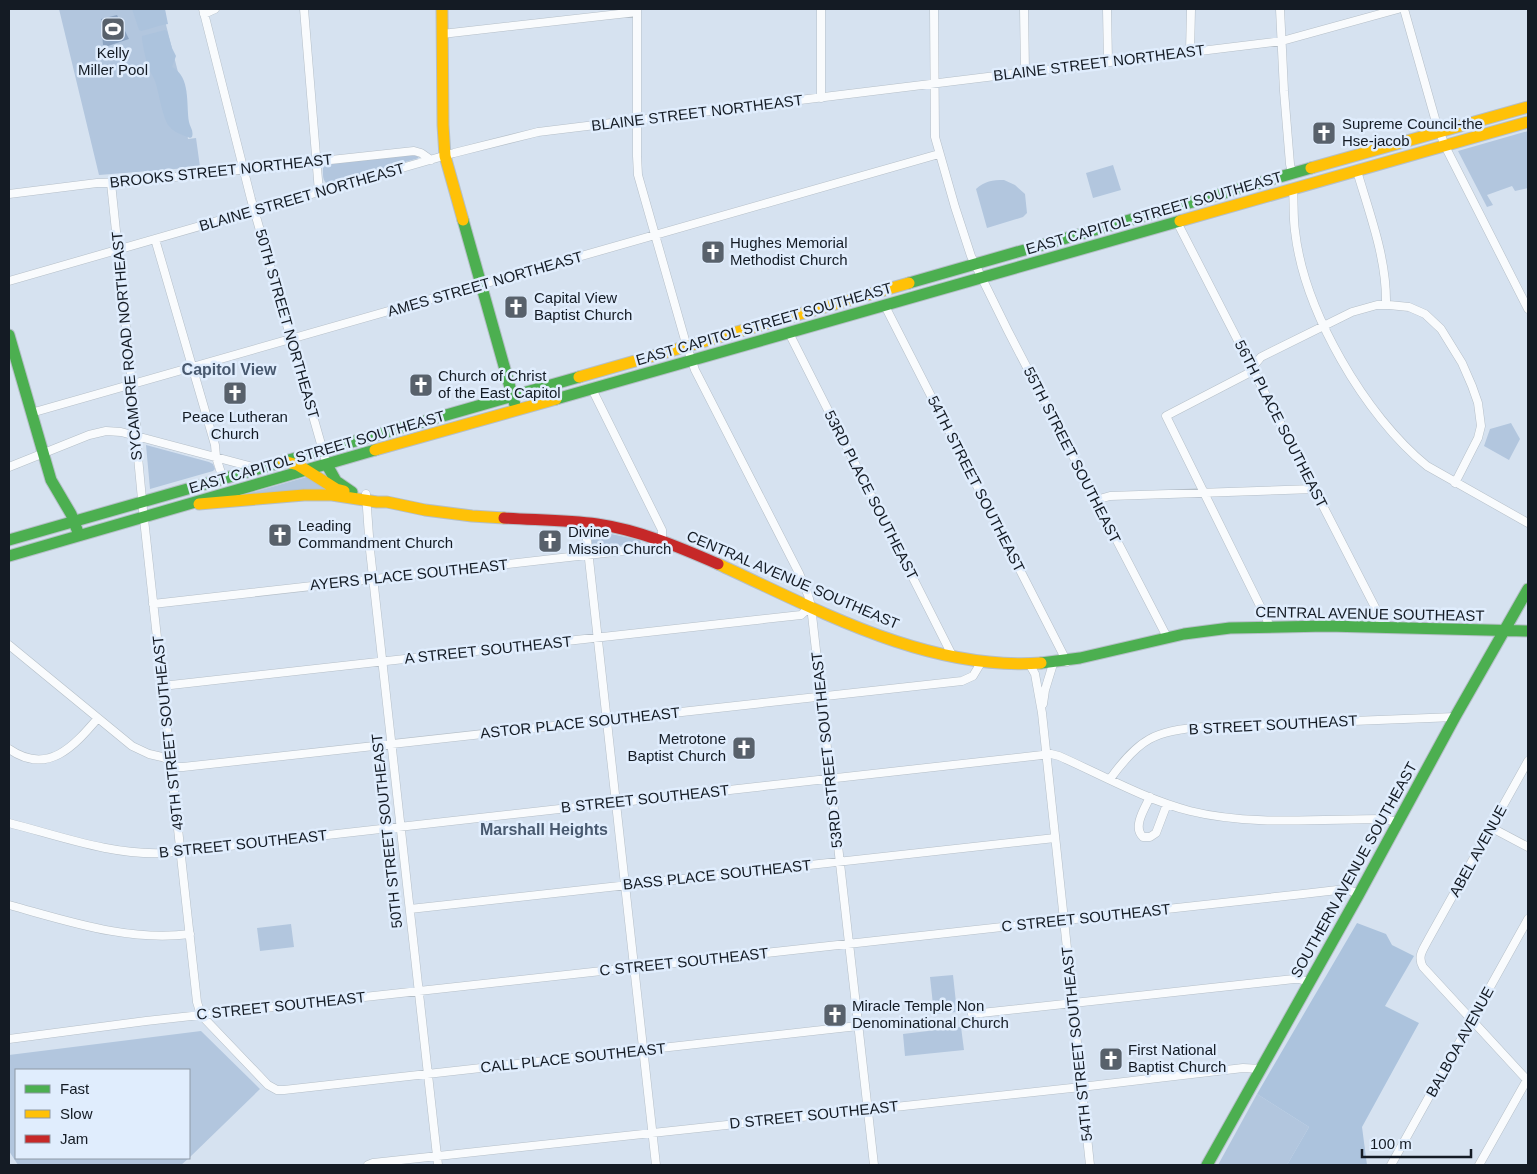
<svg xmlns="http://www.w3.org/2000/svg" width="1537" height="1174" viewBox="0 0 1537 1174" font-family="Arial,sans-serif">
<rect width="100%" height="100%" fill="#d6e2f0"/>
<path fill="#b2c6de" d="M 59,9 L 162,9 L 181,84 L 188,139 L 196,138 L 200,167 L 99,175 Z
M 1528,131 L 1528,188 L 1515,191 L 1512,186 L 1487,195 L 1493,205 L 1487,207 L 1458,151 Z
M 410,155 L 416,155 L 419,158 L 329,184 C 322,183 323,174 323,168 L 327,164 Z
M 1113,165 L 1121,190 L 1093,198 L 1086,173 Z
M 1004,180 L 1015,185 L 1025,194 L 1027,213 L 1023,217 L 987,228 L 976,189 C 985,181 992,180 1004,180 Z
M 1511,423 L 1520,439 L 1509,460 L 1484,446 L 1490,429 Z
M 146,445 L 209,462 L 213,464 L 215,469 L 213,471 L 150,489 Z
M 310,476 L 326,488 L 311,492 L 236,497 Z
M 597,531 L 640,540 L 641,543 L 597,549 L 592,545 L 591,536 L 593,533 Z
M 291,924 L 294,947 L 260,951 L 257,928 Z
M 953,975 L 957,1012 L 934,1014 L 930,977 Z
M 961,1027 L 964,1050 L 905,1056 L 903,1034 Z
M 201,1031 L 260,1089 L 189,1158 L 189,1070 L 16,1070 L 16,1158 L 189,1158 L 181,1165 L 18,1165 L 9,1151 L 9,1055 Z
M 1257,1094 L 1309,1127 L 1287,1165 L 1218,1165 Z"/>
<path fill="#acc3dd" d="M 132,9 L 165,9 L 168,24 C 159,25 150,29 141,31 L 139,30 Z
M 165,30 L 167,31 L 172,48 L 176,56 L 172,67 C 191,77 186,104 189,122 C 190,127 194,131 192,137 L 190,138 C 183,135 173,132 169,126 C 162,117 159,92 155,81 C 153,76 150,72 148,67 C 147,64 141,39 142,36 Z
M 1357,923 L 1386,934 L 1392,945 L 1414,956 L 1385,1006 L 1419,1023 L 1362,1127 L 1367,1165 L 1287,1165 L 1309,1127 L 1257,1094 Z"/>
<path fill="#8ca4c2" d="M 117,15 L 129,39 L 108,46 L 103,45 L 101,19 Z"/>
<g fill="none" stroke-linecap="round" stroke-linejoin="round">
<g stroke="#b5bfc8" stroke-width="9">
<path id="street" d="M 203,9 L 251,199 L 327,465
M 304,9 L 319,192
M 637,9 L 637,156 L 638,175 L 687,347 L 695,370 L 799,573 L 808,595 L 811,606 L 874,1165
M 821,9 L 821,98
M 934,9 L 935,137 L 955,207 L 971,256 L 1008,331 L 1167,637
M 1024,9 L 1025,72
M 1107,9 L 1108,62
M 1280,9 L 1284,91 L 1290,164 L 1292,174
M 1404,9 L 1436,122 L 1445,146 L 1528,309
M 204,14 L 215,9
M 442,34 L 637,12
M 1190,52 L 1191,9
M 1357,171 C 1370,215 1387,259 1386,305
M 111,183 L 136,424 L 136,436 L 143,510 L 197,1002 L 201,1015 L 268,1085 L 277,1090 L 284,1090 L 858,1026
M 1293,189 C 1294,203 1293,217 1295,231 C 1304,311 1365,416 1427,466 L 1528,523
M 9,194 L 97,183 L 128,182 L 414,151 L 421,153 L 431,160
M 1177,222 L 1378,613 L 1381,627
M 155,239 L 215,445 L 216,457 L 223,479
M 9,281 L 454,153 L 538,132 L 1282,41 L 1398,9
M 885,306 L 1067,662
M 789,333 L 953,657
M 31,413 L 939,154
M 9,467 L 89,435 L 106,431 L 121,432 L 256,468
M 366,494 L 370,550 L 438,1165
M 1096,500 L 1110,496 L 1314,489
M 585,523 L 656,1165
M 153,604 L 649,548 L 662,540 L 662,530 L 592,389
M 1270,626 L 1166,416 L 1247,374 L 1261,357 L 1352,312 L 1377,305 L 1389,305 L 1409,307 L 1425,314 L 1441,329 L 1462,363 L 1472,386 L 1478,403 L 1481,426 L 1478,438 L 1455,483
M 9,645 L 132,746 L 149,754 L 162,757 L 170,760 L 177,767 L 183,767 L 962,681 L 973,676 L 982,661
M 1030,665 L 1035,674 L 1042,713 L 1090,1165
M 162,686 L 801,615 L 811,606
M 1043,704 L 1045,690 L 1053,664
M 9,749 C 48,776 74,746 98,718
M 1528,761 L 1428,940 C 1423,950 1417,956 1423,967 L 1528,1081
M 1110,779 C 1139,739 1155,730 1204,727 L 1455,717
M 1150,797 C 1145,808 1132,827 1143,837 L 1150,837 L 1156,833 L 1167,804
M 9,823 C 60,836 113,856 166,853 L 1051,754 L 1059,756 C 1102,775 1144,799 1190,811 C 1250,826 1322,819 1384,819 L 1398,822
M 1492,828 L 1528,847
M 9,905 C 68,921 128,942 190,934
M 410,909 L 1055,838
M 972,1014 L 1294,979 L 1299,979 L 1309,982
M 9,1039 L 146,1021 L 1303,894 L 1346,889 L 1359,894
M 368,1165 L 373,1163 L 1081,1087 L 1243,1068 L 1261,1069
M 1391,1165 L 1528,919
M 1479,1165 L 1528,1078"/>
</g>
<g stroke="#b5bfc8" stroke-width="13">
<path id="fast" d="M 463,220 L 515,405
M 909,283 L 1311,168
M 9,335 L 51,480 L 71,514 L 79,535
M 556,399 L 1180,221
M 327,465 L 336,481 L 352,492
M 9,540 L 579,377
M 9,556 L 375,450
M 1041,663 L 1080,658 L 1184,634 L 1230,628 L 1327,626 L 1528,631
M 1207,1165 L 1359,894 L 1455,717 L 1528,589"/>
</g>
<g stroke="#b5bfc8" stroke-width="13">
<path id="slow" d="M 442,9 L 443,125 L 445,156 L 463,220
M 1311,168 L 1528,107
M 1180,221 L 1528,122
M 579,377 L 909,283
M 375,450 L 556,399
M 283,461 L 298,465 L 336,489 L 344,491
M 199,504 L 304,495 L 332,495 L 377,502 L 387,502 L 425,510 L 472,516 L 504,518
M 718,564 C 818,610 927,671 1041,663"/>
</g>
<g stroke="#b5bfc8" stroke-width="13">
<path id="jam" d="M 504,518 C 535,520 567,520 597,524 C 639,530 679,547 718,564"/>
</g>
<use href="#street" stroke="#f9fbfd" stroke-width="8"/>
<use href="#fast" stroke="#4caf50" stroke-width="11"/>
<use href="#slow" stroke="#ffc107" stroke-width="11"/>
<use href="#jam" stroke="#c62828" stroke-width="11"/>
</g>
<defs>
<g id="stadium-square" transform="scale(1.25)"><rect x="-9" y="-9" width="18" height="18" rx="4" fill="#58616b" stroke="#e0edfd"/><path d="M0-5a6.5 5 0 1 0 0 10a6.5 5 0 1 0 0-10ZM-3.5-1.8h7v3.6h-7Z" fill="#fff"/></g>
<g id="church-square" transform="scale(1.25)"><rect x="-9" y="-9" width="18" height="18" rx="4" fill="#58616b" stroke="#e0edfd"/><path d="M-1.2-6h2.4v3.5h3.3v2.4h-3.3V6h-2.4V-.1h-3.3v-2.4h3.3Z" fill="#fff"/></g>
</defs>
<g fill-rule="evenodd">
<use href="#stadium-square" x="113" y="29"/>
<use href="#church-square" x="1324" y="133"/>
<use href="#church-square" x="713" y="252"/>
<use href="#church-square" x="516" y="307"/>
<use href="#church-square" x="421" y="385"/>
<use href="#church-square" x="235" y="393"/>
<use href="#church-square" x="280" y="535"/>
<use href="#church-square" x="550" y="541"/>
<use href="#church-square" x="744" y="748"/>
<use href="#church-square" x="835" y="1015"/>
<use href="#church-square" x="1111" y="1059"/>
</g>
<g text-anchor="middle" stroke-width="5" stroke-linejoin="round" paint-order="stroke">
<g font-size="15" fill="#141b24" stroke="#e0edfd" text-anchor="start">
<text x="113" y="58" text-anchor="middle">Kelly<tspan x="113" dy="17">Miller Pool</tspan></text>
<text x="1342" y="129">Supreme Council-the<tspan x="1342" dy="17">Hse-jacob</tspan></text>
<text x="730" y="248">Hughes Memorial<tspan x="730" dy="17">Methodist Church</tspan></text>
<text x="534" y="303">Capital View<tspan x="534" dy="17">Baptist Church</tspan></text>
<text x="438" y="381">Church of Christ<tspan x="438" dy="17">of the East Capitol</tspan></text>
<text x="235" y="422" text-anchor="middle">Peace Lutheran<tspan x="235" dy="17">Church</tspan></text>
<text x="298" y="531">Leading<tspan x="298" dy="17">Commandment Church</tspan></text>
<text x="568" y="537">Divine<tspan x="568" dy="17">Mission Church</tspan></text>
<text x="726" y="744" text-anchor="end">Metrotone<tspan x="726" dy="17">Baptist Church</tspan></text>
<text x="852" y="1011">Miracle Temple Non<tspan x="852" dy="17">Denominational Church</tspan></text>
<text x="1128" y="1055">First National<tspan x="1128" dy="17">Baptist Church</tspan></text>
</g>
<g font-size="15" fill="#141b24" stroke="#e0edfd">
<text transform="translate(1099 63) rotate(-7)" y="5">BLAINE STREET NORTHEAST</text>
<text transform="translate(697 113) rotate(-7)" y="5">BLAINE STREET NORTHEAST</text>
<text transform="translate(221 171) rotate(-6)" y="5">BROOKS STREET NORTHEAST</text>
<text transform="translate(302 197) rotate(-16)" y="5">BLAINE STREET NORTHEAST</text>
<text transform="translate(1154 213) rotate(-16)" y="5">EAST CAPITOL STREET SOUTHEAST</text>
<text transform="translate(485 284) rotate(-16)" y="5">AMES STREET NORTHEAST</text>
<text transform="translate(287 324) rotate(74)" y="5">50TH STREET NORTHEAST</text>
<text transform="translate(764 324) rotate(-16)" y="5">EAST CAPITOL STREET SOUTHEAST</text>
<text transform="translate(127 346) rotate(-95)" y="5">SYCAMORE ROAD NORTHEAST</text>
<text transform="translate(1281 424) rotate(63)" y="5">56TH PLACE SOUTHEAST</text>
<text transform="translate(317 452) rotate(-16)" y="5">EAST CAPITOL STREET SOUTHEAST</text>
<text transform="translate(1072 455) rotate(63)" y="5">55TH STREET SOUTHEAST</text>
<text transform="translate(976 484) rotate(63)" y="5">54TH STREET SOUTHEAST</text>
<text transform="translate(871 495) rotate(63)" y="5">53RD PLACE SOUTHEAST</text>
<text transform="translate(409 575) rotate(-6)" y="5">AYERS PLACE SOUTHEAST</text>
<text transform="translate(793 580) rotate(23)" y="5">CENTRAL AVENUE SOUTHEAST</text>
<text transform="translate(1370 614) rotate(1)" y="5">CENTRAL AVENUE SOUTHEAST</text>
<text transform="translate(488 650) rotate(-6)" y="5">A STREET SOUTHEAST</text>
<text transform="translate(580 723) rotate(-6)" y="5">ASTOR PLACE SOUTHEAST</text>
<text transform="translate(1273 725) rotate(-3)" y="5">B STREET SOUTHEAST</text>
<text transform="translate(168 733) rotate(-96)" y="5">49TH STREET SOUTHEAST</text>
<text transform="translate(827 750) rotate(-96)" y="5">53RD STREET SOUTHEAST</text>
<text transform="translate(645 799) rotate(-6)" y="5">B STREET SOUTHEAST</text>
<text transform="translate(387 831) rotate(-96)" y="5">50TH STREET SOUTHEAST</text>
<text transform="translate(243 844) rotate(-6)" y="5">B STREET SOUTHEAST</text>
<text transform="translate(1478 851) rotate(-61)" y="5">ABEL AVENUE</text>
<text transform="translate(1354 870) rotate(-61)" y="5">SOUTHERN AVENUE SOUTHEAST</text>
<text transform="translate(717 875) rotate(-6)" y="5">BASS PLACE SOUTHEAST</text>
<text transform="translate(1086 918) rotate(-6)" y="5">C STREET SOUTHEAST</text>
<text transform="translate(684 962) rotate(-6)" y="5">C STREET SOUTHEAST</text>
<text transform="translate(281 1006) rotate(-6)" y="5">C STREET SOUTHEAST</text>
<text transform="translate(1460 1042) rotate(-61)" y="5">BALBOA AVENUE</text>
<text transform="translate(1077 1044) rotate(-96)" y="5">54TH STREET SOUTHEAST</text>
<text transform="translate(573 1058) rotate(-6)" y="5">CALL PLACE SOUTHEAST</text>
<text transform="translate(814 1115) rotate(-6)" y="5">D STREET SOUTHEAST</text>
</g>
<g font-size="16" font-weight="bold" fill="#48596f" stroke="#e0edfd">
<text x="229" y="375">Capitol View</text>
<text x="544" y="835">Marshall Heights</text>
</g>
</g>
<rect width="1537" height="1174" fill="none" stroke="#141b24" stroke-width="20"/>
<rect x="15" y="1069" width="175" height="90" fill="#e0edfd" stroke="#8e99a6"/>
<rect x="25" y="1085" width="25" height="8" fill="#4caf50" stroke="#8e99a6"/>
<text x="60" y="1094" font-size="15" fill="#141b24">Fast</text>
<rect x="25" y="1110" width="25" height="8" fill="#ffc107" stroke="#8e99a6"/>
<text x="60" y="1119" font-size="15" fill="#141b24">Slow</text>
<rect x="25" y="1135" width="25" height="8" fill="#c62828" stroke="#8e99a6"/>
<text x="60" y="1144" font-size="15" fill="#141b24">Jam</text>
<path d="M1362 1149v8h109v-8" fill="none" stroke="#141b24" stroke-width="2.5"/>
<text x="1370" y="1149" font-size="15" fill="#141b24" stroke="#e0edfd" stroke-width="4" paint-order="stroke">100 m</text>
</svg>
